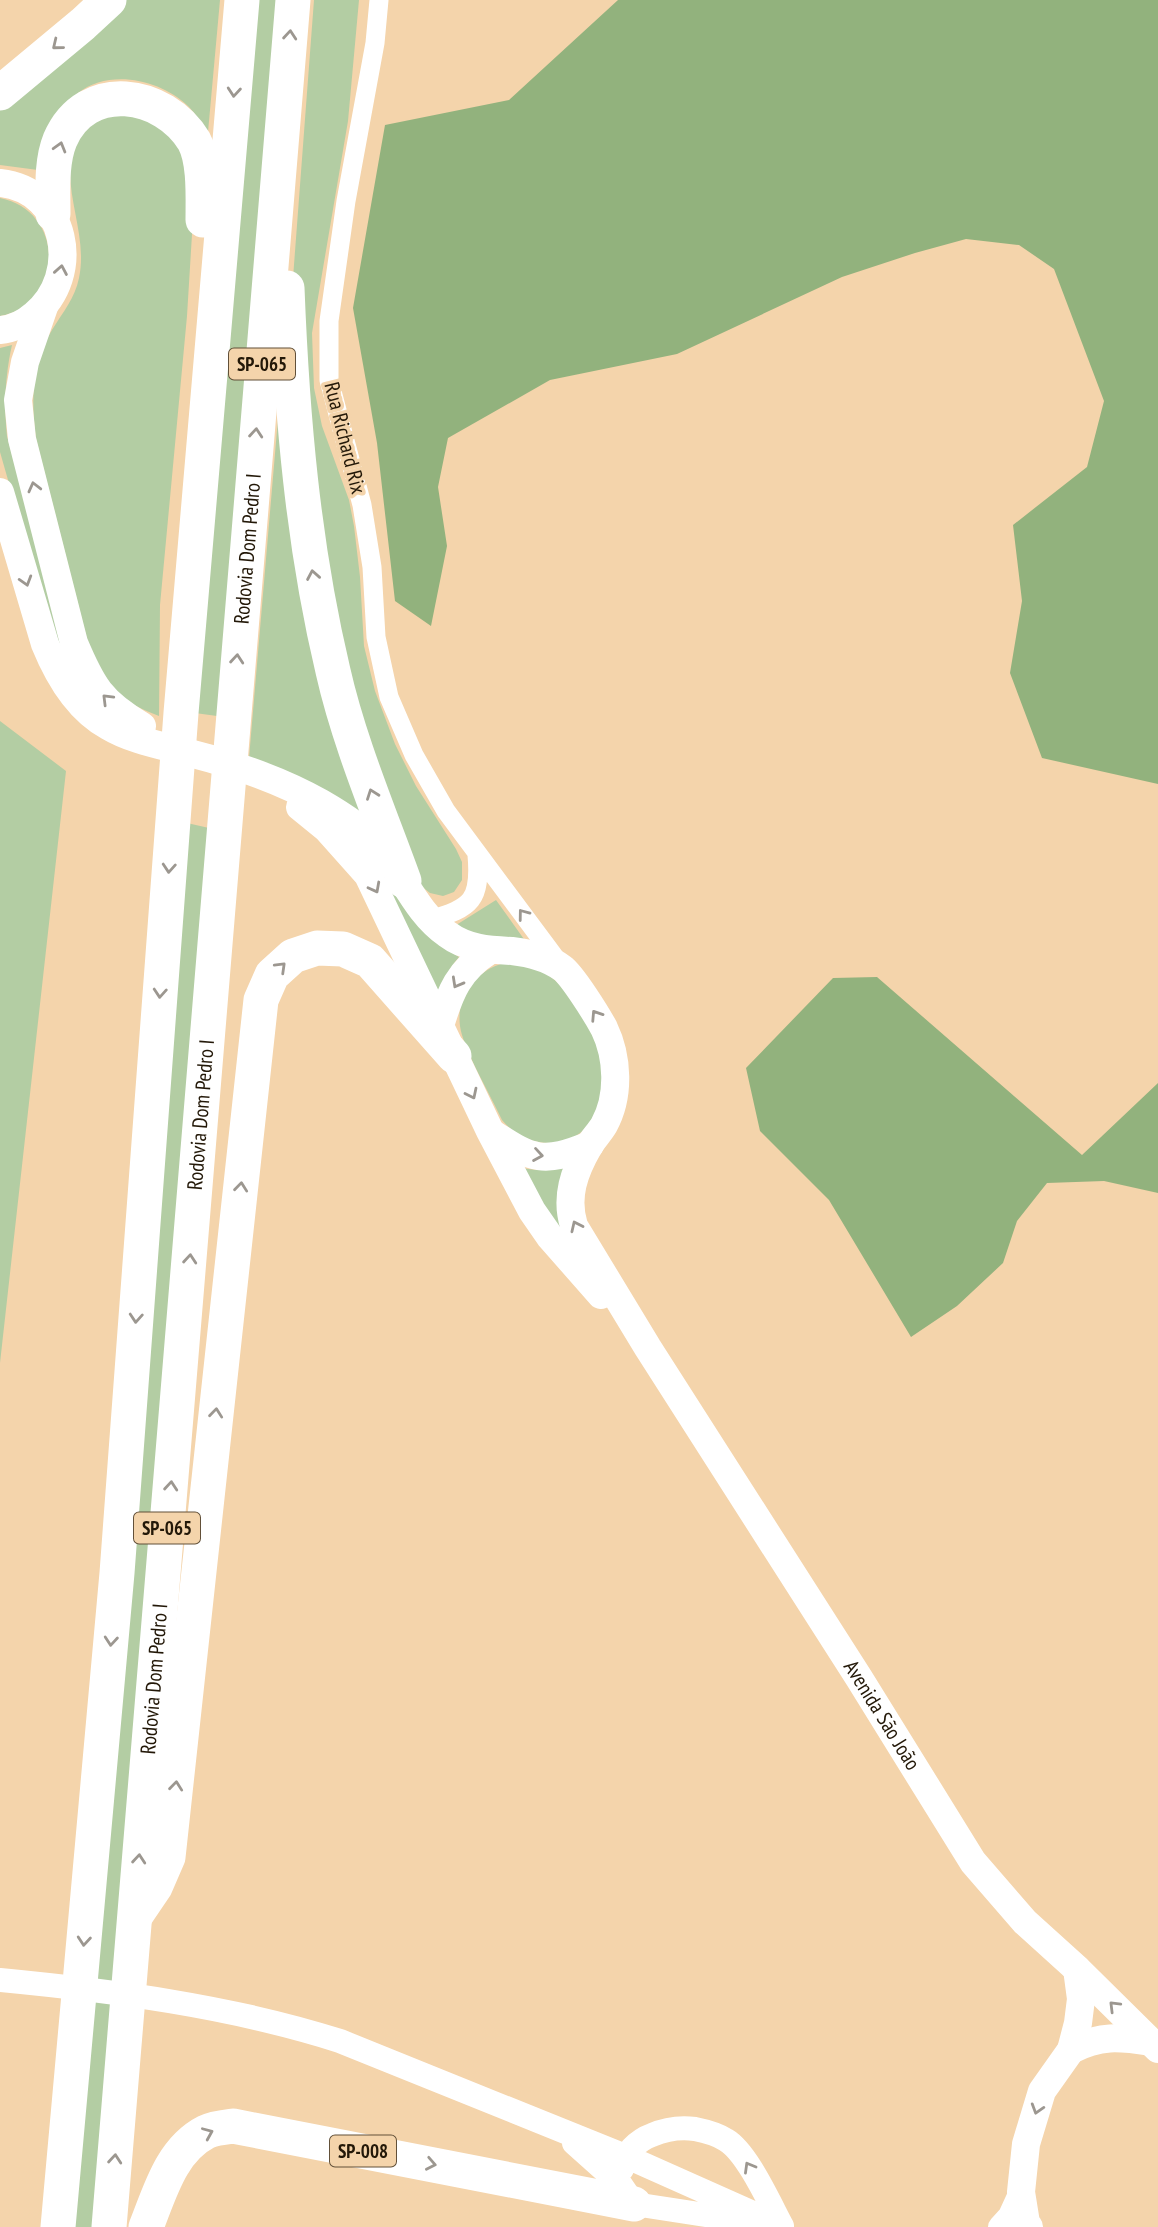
<svg xmlns="http://www.w3.org/2000/svg" width="1158" height="2227" viewBox="0 0 1158 2227" font-family="'PT Sans Narrow',sans-serif">
<rect width="100%" height="100%" fill="#f4d4ab"/>
<path fill="#b3cda3" d="M 120,0 L 220,0 L 208,132 C 201,123 195,113 188,106 C 161,80 110,68 78,93 C 70,100 45,157 38,170 L 0,165 L 0,100 Z
M 252,0 L 280,0 L 217,716 L 195,713 Z
M 314,0 L 359,0 L 348,121 L 312,333 L 314,388 L 322,426 L 349,500 L 354,526 L 360,577 L 364,646 L 375,691 L 395,744 L 416,786 L 456,849 L 462,862 L 462,880 L 454,892 L 443,896 L 430,893 L 421,886 L 364,741 L 329,613 L 293,278 Z
M 109,111 L 154,115 L 182,146 L 194,202 L 187,316 L 160,605 L 159,716 C 125,703 117,695 94,667 L 36,439 C 31,401 31,363 52,330 C 63,312 75,298 79,278 C 92,217 35,155 109,111 Z
M 0,198 C 66,211 65,306 0,316 Z
M 12,345 C 5,376 4,405 7,436 L 67,654 L 55,644 L 0,452 L 0,348 Z
M 280,395 L 368,819 L 249,758 Z
M 0,721 L 66,771 L 0,1363 Z
M 187,823 L 209,828 L 97,2227 L 70,2227 Z
M 346,829 L 443,947 L 459,957 C 447,971 442,983 439,1001 Z
M 496,900 L 526,942 L 478,936 L 453,927 Z
M 504,963 C 541,963 558,978 577,1008 C 584,1018 597,1032 600,1044 C 605,1068 605,1102 590,1123 C 567,1153 524,1147 502,1120 C 490,1094 470,1061 462,1035 C 452,1002 473,971 504,963 Z
M 567,1166 L 563,1241 L 520,1168 L 537,1170 Z"/>
<path fill="#92b27d" d="M 618,0 L 1158,0 L 1158,784 L 1042,758 L 1010,673 L 1022,601 L 1013,525 L 1087,467 L 1104,401 L 1054,269 L 1019,245 L 966,239 L 915,253 L 842,277 L 677,354 L 550,380 L 448,438 L 438,487 L 447,546 L 431,626 L 395,601 L 377,443 L 353,308 L 385,125 L 509,100 Z
M 877,977 L 1082,1155 L 1158,1083 L 1158,1193 L 1104,1181 L 1047,1183 L 1017,1221 L 1003,1263 L 957,1306 L 911,1337 L 829,1200 L 760,1131 L 746,1068 L 833,978 Z"/>
<g fill="none" stroke-linecap="round" stroke-linejoin="round">
<path stroke="#fff" stroke-width="19" d="M 379,0 L 375,43 L 346,201 L 329,321 L 329,380 L 362,505 L 372,567 L 376,637 L 389,697 L 414,755 L 446,811 L 559,963
M 429,920 C 472,908 481,900 477,855"/>
<path stroke="#fff" stroke-width="24" d="M 0,1980 C 114,1991 230,2006 340,2041 L 625,2156 L 782,2226
M 574,2143 L 621,2185 L 634,2204 L 752,2222
M 622,2169 C 623,2154 638,2140 652,2135 C 666,2129 680,2127 695,2129 C 705,2131 717,2134 726,2140 C 747,2152 770,2204 782,2226
M 1000,2227 L 1010,2216 L 1021,2192"/>
<g stroke="#fff" stroke-width="28">
<path d="M 0,183 C 67,190 83,275 34,315 C 25,323 12,329 0,330"/>
<path d="M 44,307 L 25,362 L 18,400 L 22,439 L 74,643 C 92,686 101,702 142,726"/>
<path id="s1" d="M 0,492 L 45,644 C 58,676 77,709 108,726 C 133,741 165,746 193,754 C 236,765 282,781 321,803 C 340,814 361,827 376,843 C 402,872 415,912 447,934 C 467,949 489,950 512,951 C 530,953 547,957 562,968 C 572,975 597,1015 604,1028 C 618,1057 620,1096 604,1125 C 600,1132 593,1139 589,1146 C 574,1172 565,1197 574,1226 L 648,1348 L 859,1678 L 973,1862 L 1025,1922 L 1077,1969 L 1158,2049"/>
<path d="M 300,807 L 327,829 L 368,875 L 490,1131 L 532,1211 L 550,1237 L 601,1295"/>
<path d="M 440,1026 C 450,992 459,970 489,951"/>
<path d="M 492,1133 C 532,1160 544,1164 590,1145"/>
<path d="M 1071,2050 C 1100,2035 1119,2037 1151,2042"/>
<path d="M 1029,2227 L 1026,2223 L 1021,2192 L 1026,2144 L 1042,2091 L 1071,2050 L 1078,2023 L 1081,1999 L 1077,1969"/>
</g>
<g stroke="#fff" stroke-width="35">
<path d="M 0,93 L 83,24 L 109,0"/>
<path d="M 53,214 C 53,190 51,162 60,140 C 86,79 164,91 194,141 C 205,161 203,198 203,220"/>
<path d="M 287,288 C 292,417 303,545 333,671 C 349,742 379,812 404,881"/>
<path d="M 136,1915 L 155,1887 L 168,1857 L 261,1000 L 272,975 L 293,956 L 317,948 L 343,949 L 370,961 L 454,1056"/>
<path d="M 58,2227 L 117,1573 L 181,713 L 242,0"/>
<path id="s2" d="M 109,2227 L 293,0"/>
<path d="M 146,2227 C 160,2192 171,2150 206,2132 C 214,2128 225,2127 233,2126 L 634,2204"/>
</g>
</g>
<defs><path id="oneway-chevron" d="M-2-3.5L2.5 0L-2 3.5" fill="none" stroke-width="1.6" stroke-linecap="round" stroke-linejoin="round" transform="scale(1.75)"/></defs>
<g stroke="#9c9790">
<use href="#oneway-chevron" transform="translate(290 35) rotate(-85)"/>
<use href="#oneway-chevron" transform="translate(57 45) rotate(141)"/>
<use href="#oneway-chevron" transform="translate(234 92) rotate(95)"/>
<use href="#oneway-chevron" transform="translate(60 147) rotate(-74)"/>
<use href="#oneway-chevron" transform="translate(61 270) rotate(-80)"/>
<use href="#oneway-chevron" transform="translate(256 433) rotate(-85)"/>
<use href="#oneway-chevron" transform="translate(34 487) rotate(-104)"/>
<use href="#oneway-chevron" transform="translate(313 575) rotate(-100)"/>
<use href="#oneway-chevron" transform="translate(26 581) rotate(73)"/>
<use href="#oneway-chevron" transform="translate(237 659) rotate(-85)"/>
<use href="#oneway-chevron" transform="translate(107 699) rotate(-135)"/>
<use href="#oneway-chevron" transform="translate(372 794) rotate(-110)"/>
<use href="#oneway-chevron" transform="translate(169 868) rotate(94)"/>
<use href="#oneway-chevron" transform="translate(375 888) rotate(62)"/>
<use href="#oneway-chevron" transform="translate(523 914) rotate(-127)"/>
<use href="#oneway-chevron" transform="translate(281 967) rotate(-44)"/>
<use href="#oneway-chevron" transform="translate(457 983) rotate(119)"/>
<use href="#oneway-chevron" transform="translate(160 993) rotate(94)"/>
<use href="#oneway-chevron" transform="translate(596 1015) rotate(-123)"/>
<use href="#oneway-chevron" transform="translate(472 1094) rotate(64)"/>
<use href="#oneway-chevron" transform="translate(538 1155) rotate(9)"/>
<use href="#oneway-chevron" transform="translate(241 1187) rotate(-84)"/>
<use href="#oneway-chevron" transform="translate(576 1226) rotate(-115)"/>
<use href="#oneway-chevron" transform="translate(190 1259) rotate(-85)"/>
<use href="#oneway-chevron" transform="translate(136 1318) rotate(94)"/>
<use href="#oneway-chevron" transform="translate(216 1413) rotate(-84)"/>
<use href="#oneway-chevron" transform="translate(171 1486) rotate(-85)"/>
<use href="#oneway-chevron" transform="translate(111 1641) rotate(95)"/>
<use href="#oneway-chevron" transform="translate(176 1786) rotate(-84)"/>
<use href="#oneway-chevron" transform="translate(139 1859) rotate(-85)"/>
<use href="#oneway-chevron" transform="translate(84 1941) rotate(95)"/>
<use href="#oneway-chevron" transform="translate(1114 2006) rotate(-135)"/>
<use href="#oneway-chevron" transform="translate(1037 2109) rotate(107)"/>
<use href="#oneway-chevron" transform="translate(208 2133) rotate(-23)"/>
<use href="#oneway-chevron" transform="translate(115 2159) rotate(-85)"/>
<use href="#oneway-chevron" transform="translate(431 2164) rotate(11)"/>
<use href="#oneway-chevron" transform="translate(749 2167) rotate(-120)"/>
</g>
<g text-anchor="middle" stroke-width="7" stroke-linejoin="round" paint-order="stroke">
<g fill="#f4d4ab" stroke="#625039" stroke-width="2">
<rect x="229" y="348.5" width="66" height="31" rx="5"/>
<rect x="134" y="1512.5" width="66" height="31" rx="5"/>
<rect x="330" y="2135.5" width="66" height="31" rx="5"/>
</g>
<g font-size="19" font-weight="bold" fill="#231808">
<text x="262" y="371">SP-065</text>
<text x="167" y="1535">SP-065</text>
<text x="363" y="2158">SP-008</text>
</g>
<g font-size="21" fill="#231808" stroke="#f4d4ab">
<text transform="translate(345 438) rotate(76)" y="7">Rua Richard Rix</text>
<text dy="7" stroke="none"><textPath href="#s2" startOffset="1684">Rodovia Dom Pedro I</textPath></text>
<text dy="7" stroke="none"><textPath href="#s2" startOffset="1116">Rodovia Dom Pedro I</textPath></text>
<text dy="7" stroke="none"><textPath href="#s2" startOffset="550">Rodovia Dom Pedro I</textPath></text>
<text dy="7" stroke="none"><textPath href="#s1" startOffset="1659">Avenida São João</textPath></text>
</g>
</g>
</svg>
